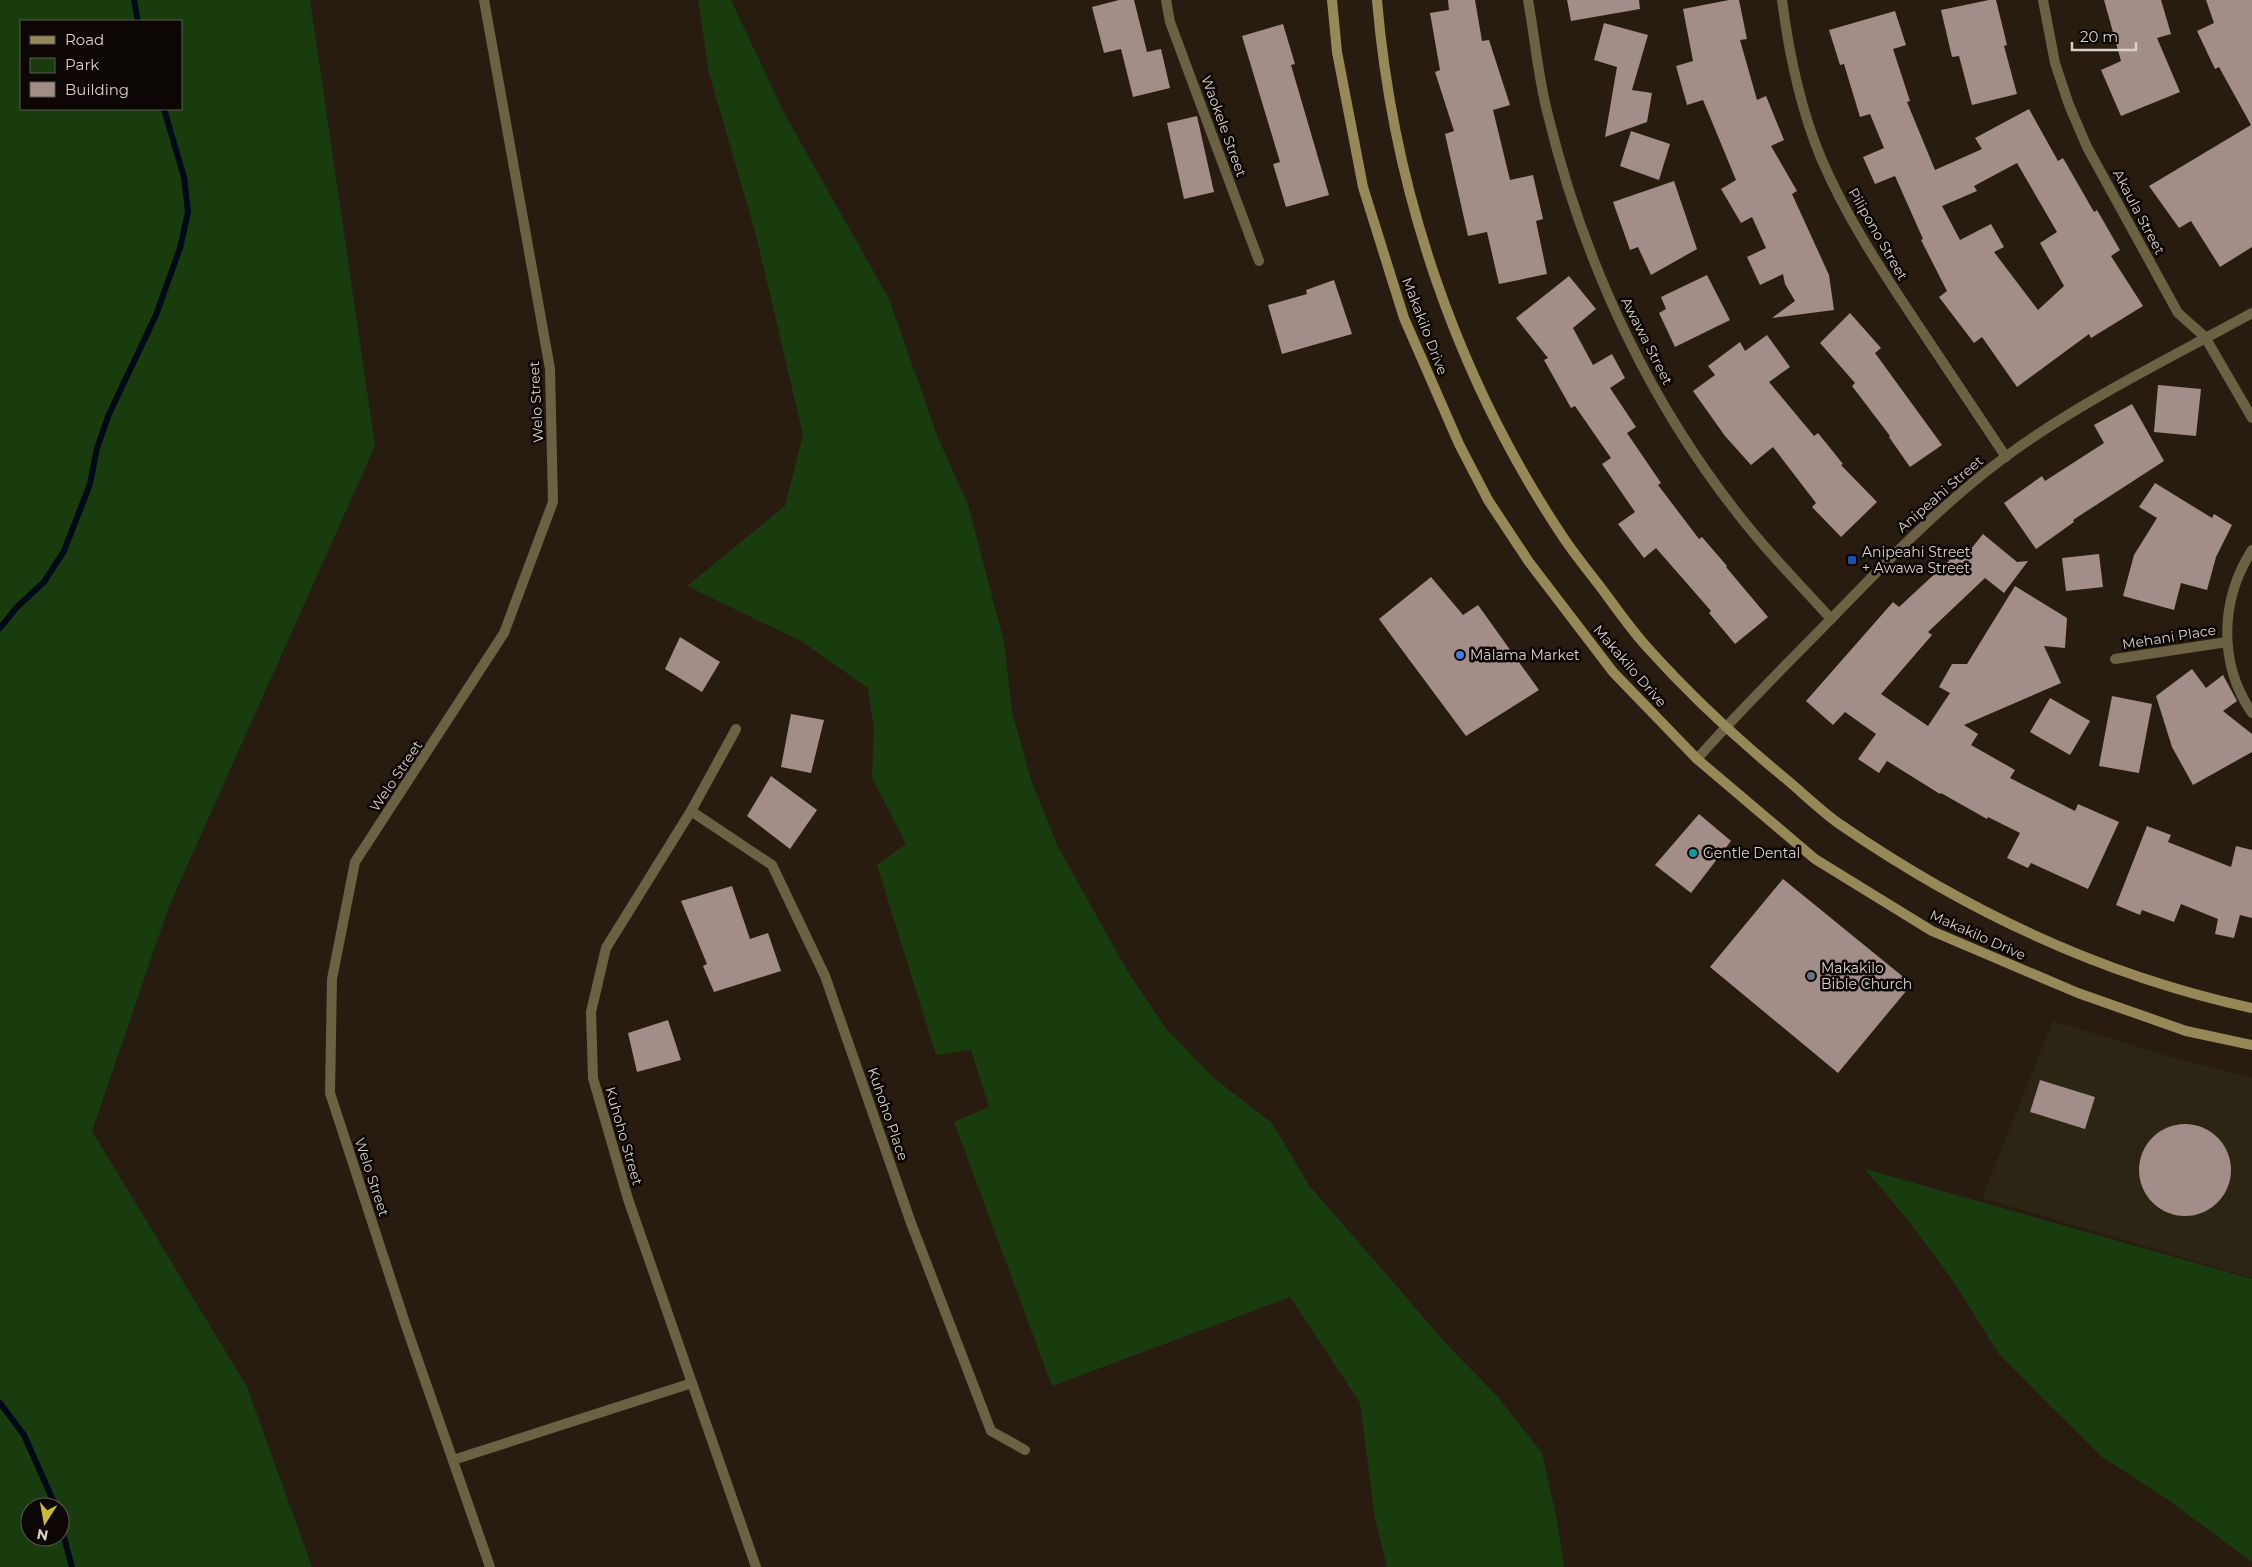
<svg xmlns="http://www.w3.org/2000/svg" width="2252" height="1567" viewBox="0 0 2252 1567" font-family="Montserrat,sans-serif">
<rect width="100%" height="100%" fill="#281c10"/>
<path fill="#2c2514" d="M 2053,1021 L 2178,1059 L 2252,1078 L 2252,1278 L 1982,1198 Z"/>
<path fill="#193c0f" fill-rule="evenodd" d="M 0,0 L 310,0 L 375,446 L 169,906 L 92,1131 L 247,1387 L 312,1567 L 0,1567 ZM 21,21 L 181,21 L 181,109 L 21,109 ZM 30,1507 L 60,1507 L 60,1537 L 30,1537 Z
M 698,0 L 731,0 L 784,113 L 889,299 L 938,438 L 968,505 L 1004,642 L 1012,712 L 1031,780 L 1058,847 L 1128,972 L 1167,1030 L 1215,1079 L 1272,1123 L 1308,1184 L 1450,1348 L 1498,1397 L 1542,1453 L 1557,1521 L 1564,1567 L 1387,1567 L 1375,1518 L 1360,1403 L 1290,1297 L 1052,1386 L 954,1122 L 989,1107 L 971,1050 L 936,1055 L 877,865 L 906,844 L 872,778 L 874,730 L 868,688 L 801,641 L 687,586 L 785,506 L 803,435 L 756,235 L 709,73 Z
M 1865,1169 L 2252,1279 L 2252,1562 L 2167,1499 L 2102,1457 L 2051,1407 L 1999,1354 L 1955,1284 L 1912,1225 Z"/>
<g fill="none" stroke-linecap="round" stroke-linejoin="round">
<path stroke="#000918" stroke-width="6" d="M 134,0 L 138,21
M 0,628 L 17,607 L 44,582 L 64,551 L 90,484 L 97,448 L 109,414 L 156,315 L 180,248 L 188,212 L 184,177 L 164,109
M 0,1403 L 24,1435 L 56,1507
M 60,1522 L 72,1567"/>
</g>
<path fill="#a38d89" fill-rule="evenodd" d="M 1119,0 L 1134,0 L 1147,52 L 1161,49 L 1170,88 L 1133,97 L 1121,49 L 1104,53 L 1092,7 Z
M 1448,0 L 1475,0 L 1482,41 L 1489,40 L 1510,105 L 1493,110 L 1510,180 L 1533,175 L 1543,219 L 1536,221 L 1547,274 L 1499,284 L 1487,232 L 1468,236 L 1445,134 L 1454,131 L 1435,72 L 1440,70 L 1430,13 L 1449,10 Z
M 1567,0 L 1639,0 L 1640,9 L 1571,21 Z
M 1729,0 L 1739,0 L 1747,39 L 1740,40 L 1757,100 L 1766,96 L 1784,140 L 1771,146 L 1797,191 L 1792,194 L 1829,275 L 1834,310 L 1772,318 L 1795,301 L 1785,284 L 1783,274 L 1760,285 L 1747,257 L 1766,248 L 1752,217 L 1741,223 L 1721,189 L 1736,180 L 1703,100 L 1687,105 L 1676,66 L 1693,61 L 1683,9 Z
M 1989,0 L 1996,0 L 2007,45 L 2004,46 L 2017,94 L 1972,105 L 1959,56 L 1952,57 L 1941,10 Z
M 2104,0 L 2161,0 L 2171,34 L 2157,38 L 2180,92 L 2121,116 L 2101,70 L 2121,61 Z
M 2206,0 L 2252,0 L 2252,247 L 2220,267 L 2191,221 L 2179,228 L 2149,186 L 2251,125 L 2219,67 L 2215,69 L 2197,31 L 2214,23 Z
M 1895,11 L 1906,45 L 1893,49 L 1910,101 L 1907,102 L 1935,170 L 1982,149 L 1975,138 L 2029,109 L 2058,161 L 2063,158 L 2094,212 L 2097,210 L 2120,250 L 2111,256 L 2143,306 L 2091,338 L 2089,334 L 2017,387 L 1982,337 L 1974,343 L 1939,297 L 1947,291 L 1921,240 L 1923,239 L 1895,176 L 1875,184 L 1863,157 L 1884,148 L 1870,114 L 1860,117 L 1844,64 L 1840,65 L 1829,30 ZM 2017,163 L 2057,232 L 2040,243 L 2064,286 L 2038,310 L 1994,252 L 2004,247 L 1991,224 L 1960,240 L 1942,206 L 1977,191 L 1974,186 Z
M 1604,23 L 1648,35 L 1632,90 L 1652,93 L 1647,122 L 1605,137 L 1617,67 L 1594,60 Z
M 1283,24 L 1295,64 L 1291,65 L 1329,195 L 1286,207 L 1273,164 L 1280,162 L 1242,36 Z
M 1197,116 L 1214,192 L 1184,199 L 1167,123 Z
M 1631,131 L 1670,144 L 1659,180 L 1620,166 Z
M 1674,181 L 1697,249 L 1651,275 L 1638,247 L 1630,250 L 1613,202 Z
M 1707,275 L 1730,320 L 1675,347 L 1659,313 L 1666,309 L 1661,297 Z
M 1569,276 L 1596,309 L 1573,328 L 1593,365 L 1612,354 L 1625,378 L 1610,388 L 1636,427 L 1627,433 L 1661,483 L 1658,485 L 1699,539 L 1702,537 L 1727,566 L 1726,567 L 1768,617 L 1735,644 L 1709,613 L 1711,611 L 1656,548 L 1644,558 L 1618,524 L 1635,512 L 1602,464 L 1611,458 L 1575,406 L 1571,408 L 1544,360 L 1548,358 L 1516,318 Z
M 1334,280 L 1352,334 L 1282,354 L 1268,305 L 1307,294 L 1306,290 Z
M 1850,313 L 1881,348 L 1875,353 L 1942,445 L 1910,467 L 1889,437 L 1890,436 L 1852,386 L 1855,383 L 1820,343 Z
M 1767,335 L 1790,367 L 1769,382 L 1814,436 L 1818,433 L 1843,464 L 1841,465 L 1877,502 L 1841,537 L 1812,507 L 1816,503 L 1773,447 L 1751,465 L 1725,436 L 1693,391 L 1715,375 L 1708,366 L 1740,342 L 1745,351 Z
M 2158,385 L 2201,389 L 2196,436 L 2154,432 Z
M 2132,404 L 2164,461 L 2073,520 L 2074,522 L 2036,549 L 2004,503 L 2042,476 L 2045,481 L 2104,443 L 2094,425 Z
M 2155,483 L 2212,518 L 2214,514 L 2232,525 L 2216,557 L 2207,590 L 2181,583 L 2174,610 L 2123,596 L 2134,555 L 2157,518 L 2139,507 Z
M 1983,534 L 2017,562 L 2028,561 L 2004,593 L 1985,578 L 1928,632 L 1932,635 L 1881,694 L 1928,726 L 1950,693 L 1939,687 L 1952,664 L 1967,664 L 2015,586 L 2067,618 L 2065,648 L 2044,646 L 2061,683 L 1964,725 L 1978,734 L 1971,745 L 2015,770 L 2010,778 L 2075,811 L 2078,804 L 2119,822 L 2088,889 L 2031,863 L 2028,868 L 2007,858 L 2020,833 L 1988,817 L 1987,819 L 1941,793 L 1940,794 L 1887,761 L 1879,773 L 1858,759 L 1876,734 L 1845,712 L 1833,725 L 1806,701 L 1893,602 L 1899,607 L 1953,557 L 1962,560 Z
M 2099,554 L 2103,587 L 2066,591 L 2062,558 Z
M 1431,577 L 1463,615 L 1478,605 L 1539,690 L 1466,736 L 1379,619 Z
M 680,637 L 720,662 L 702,692 L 665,669 Z
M 2192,669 L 2206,688 L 2223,675 L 2237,701 L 2223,711 L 2252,734 L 2252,752 L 2193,785 L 2172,747 L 2156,696 Z
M 2112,696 L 2152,704 L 2139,773 L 2099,766 Z
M 2050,698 L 2090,721 L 2070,755 L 2030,732 Z
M 791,714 L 824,720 L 811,773 L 781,767 Z
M 771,776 L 817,810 L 790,849 L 747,816 Z
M 1699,814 L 1731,841 L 1691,893 L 1655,865 Z
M 2147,826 L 2171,835 L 2168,842 L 2231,867 L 2236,846 L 2252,850 L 2252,918 L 2240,915 L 2234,938 L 2215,934 L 2218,919 L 2181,904 L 2174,922 L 2142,910 L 2140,915 L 2116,905 Z
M 1783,879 L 1912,984 L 1838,1073 L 1710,967 Z
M 732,886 L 750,939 L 768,933 L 781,971 L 714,992 L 703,966 L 707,964 L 681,901 Z
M 668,1020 L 681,1060 L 637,1072 L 628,1033 Z
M 2040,1080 L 2095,1097 L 2085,1129 L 2030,1112 Z
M2139 1170a46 46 0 1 1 92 0a46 46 0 1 1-92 0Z"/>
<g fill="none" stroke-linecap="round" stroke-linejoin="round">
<path stroke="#6b6244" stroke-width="10" d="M 1166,0 L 1170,22 L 1259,261
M 1528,0 C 1535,38 1538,78 1548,115 C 1585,268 1654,414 1755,535 C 1779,564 1806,591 1831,619
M 1782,0 C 1789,54 1800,108 1821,158 C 1846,217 1882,271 1918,325 C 1947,369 1977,413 2006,457
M 2043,0 L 2055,63 L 2069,105 L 2087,147 L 2178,313 L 2205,337 L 2252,418
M 2252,550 C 2220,600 2218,663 2252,713
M 2115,659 L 2227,642
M 736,729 L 691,811 L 606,948 L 591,1012 L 593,1078 L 628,1199 L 756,1567
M 691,811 L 772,865 L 825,976 L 911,1223 L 991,1431 L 1025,1450
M 453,1460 L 692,1383"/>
<path stroke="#6b6244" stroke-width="10" d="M 484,0 L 550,369 L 553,502 L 504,633 L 355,862 L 332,979 L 330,1093 L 406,1326 L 490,1567
M 1697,759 C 1739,711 1785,666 1830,620 C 1890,558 1949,496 2019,447 C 2093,395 2174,356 2252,313"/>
<path stroke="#978857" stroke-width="10" d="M 1332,0 L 1337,52 L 1363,187 L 1404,318 L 1459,444 L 1488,500 L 1529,562 L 1613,672 L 1697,759 L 1815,859 L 1932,931 L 2078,993 L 2186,1031 L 2252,1045
M 1377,0 C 1393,191 1457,378 1563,537 C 1575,555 1589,572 1602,589 C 1616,608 1630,628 1646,646 C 1689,694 1736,738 1786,779 C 1804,794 1822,812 1841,825 C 1966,911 2104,976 2252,1008"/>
</g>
<rect fill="#1a4fb4" stroke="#0c0704" stroke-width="2" x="1847" y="555" width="10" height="10" rx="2.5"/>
<circle fill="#3f7fe0" stroke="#0c0704" stroke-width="2" cx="1460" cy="655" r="5"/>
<circle fill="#0f9aa8" stroke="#0c0704" stroke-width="2" cx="1693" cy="853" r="5"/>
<circle fill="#6b7280" stroke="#0c0704" stroke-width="2" cx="1811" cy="976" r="5"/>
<g text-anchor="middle" stroke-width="5" stroke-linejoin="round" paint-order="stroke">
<g font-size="14" fill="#d9d1c9" stroke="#0c0704">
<text transform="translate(1224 126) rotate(70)" y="5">Waokele Street</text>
<text transform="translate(2139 212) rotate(62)" y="5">Akaula Street</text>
<text transform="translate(1878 234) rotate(60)" y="5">Pilipono Street</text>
<text transform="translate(1425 326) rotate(69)" y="5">Makakilo Drive</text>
<text transform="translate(1647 341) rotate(63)" y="5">Awawa Street</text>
<text transform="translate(536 402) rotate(-93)" y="5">Welo Street</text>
<text transform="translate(1940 494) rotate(-41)" y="5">Anipeahi Street</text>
<text transform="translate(2169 637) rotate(-9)" y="5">Mehani Place</text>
<text transform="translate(1630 666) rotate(49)" y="5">Makakilo Drive</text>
<text transform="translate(396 776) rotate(-56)" y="5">Welo Street</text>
<text transform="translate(1978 935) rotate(24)" y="5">Makakilo Drive</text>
<text transform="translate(888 1114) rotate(71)" y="5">Kuhoho Place</text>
<text transform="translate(624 1136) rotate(74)" y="5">Kuhoho Street</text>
<text transform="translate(372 1177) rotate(72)" y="5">Welo Street</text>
</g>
<g font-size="14" fill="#d9d1c9" stroke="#0c0704" text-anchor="start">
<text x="1862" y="557">Anipeahi Street<tspan x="1862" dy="16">+ Awawa Street</tspan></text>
<text x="1470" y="660">Mālama Market</text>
<text x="1703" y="858">Gentle Dental</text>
<text x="1821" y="973">Makakilo<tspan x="1821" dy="16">Bible Church</tspan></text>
</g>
</g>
<rect x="20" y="20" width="162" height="90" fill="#0c0704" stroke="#5e5853"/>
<rect x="30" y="36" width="25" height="8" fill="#978857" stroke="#5e5853"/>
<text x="65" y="45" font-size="15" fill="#d9d1c9">Road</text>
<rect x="30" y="58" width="25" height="15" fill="#193c0f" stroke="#5e5853"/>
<text x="65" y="70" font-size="15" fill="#d9d1c9">Park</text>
<rect x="30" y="82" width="25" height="15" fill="#a38d89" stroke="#5e5853"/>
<text x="65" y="95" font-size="15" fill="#d9d1c9">Building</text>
<g transform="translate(45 1522) rotate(191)"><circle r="24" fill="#0c0704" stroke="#5e5853"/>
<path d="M0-4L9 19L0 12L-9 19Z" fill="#ccb939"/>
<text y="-8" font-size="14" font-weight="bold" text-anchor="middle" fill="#d9d1c9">N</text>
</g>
<path d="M2072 42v8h64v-8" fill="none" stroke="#d9d1c9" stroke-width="2.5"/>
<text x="2080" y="42" font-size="15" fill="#d9d1c9" stroke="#0c0704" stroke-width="4" paint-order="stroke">20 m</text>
</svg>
